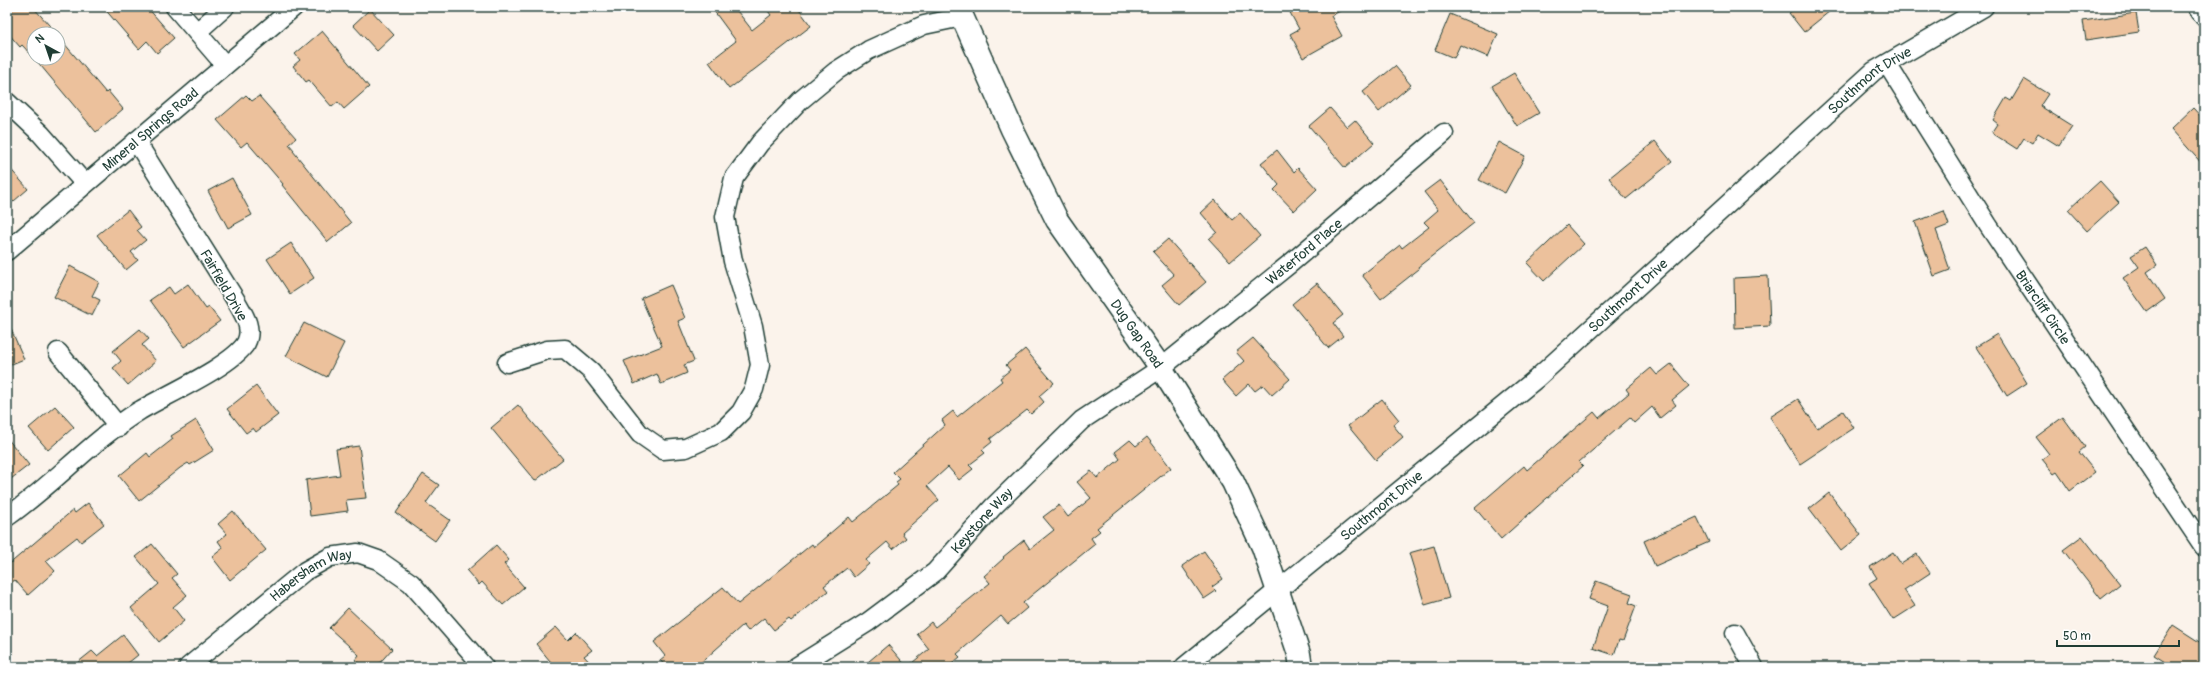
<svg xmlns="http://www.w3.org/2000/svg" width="2211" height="674" viewBox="0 0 2211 674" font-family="Pangolin,sans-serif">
<rect width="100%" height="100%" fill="#fbf3eb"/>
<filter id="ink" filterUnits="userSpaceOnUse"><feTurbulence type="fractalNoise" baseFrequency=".025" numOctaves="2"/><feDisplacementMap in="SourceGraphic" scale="8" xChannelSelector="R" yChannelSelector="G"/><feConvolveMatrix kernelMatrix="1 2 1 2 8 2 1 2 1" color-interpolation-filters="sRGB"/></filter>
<g filter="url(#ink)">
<path fill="#ecc19c" stroke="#1f3d34" d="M 7,7 L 33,7 L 57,34 L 34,34 L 34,58 L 58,58 L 58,36 L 106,93 L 108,91 L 123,109 L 96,132 L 36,60 L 22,45 L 20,47 L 7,32 Z
M 103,7 L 147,7 L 174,38 L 157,53 L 147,41 L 139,49 Z
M 711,7 L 734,7 L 752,30 L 771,15 L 765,7 L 797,7 L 811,26 L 729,89 L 709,62 L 736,41 Z
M 1287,7 L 1347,7 L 1331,16 L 1342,36 L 1303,58 L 1290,34 L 1299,29 Z
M 1797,7 L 1835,7 L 1804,32 L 1789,13 Z
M 370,9 L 394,35 L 377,51 L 353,25 Z
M 2136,13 L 2139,32 L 2086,40 L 2083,21 Z
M 1450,14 L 1498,34 L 1488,57 L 1460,45 L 1454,58 L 1435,50 Z
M 322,31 L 369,87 L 344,109 L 338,102 L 332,107 L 309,80 L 306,82 L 293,66 L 300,60 L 295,54 Z
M 1395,66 L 1411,85 L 1379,112 L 1363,92 Z
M 1514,73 L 1539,113 L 1517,126 L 1492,86 Z
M 2024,79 L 2048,94 L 2040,106 L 2072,126 L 2059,146 L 2038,133 L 2032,143 L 2024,138 L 2017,149 L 1992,133 L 1998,124 L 1993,120 L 2006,98 L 2011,101 Z
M 246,95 L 252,101 L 259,96 L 296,138 L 289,144 L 294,150 L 293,151 L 351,223 L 328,242 L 282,185 L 283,184 L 247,142 L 241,147 L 217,120 Z
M 1330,108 L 1347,127 L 1355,120 L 1374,143 L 1345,168 L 1309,126 Z
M 2193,108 L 2204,120 L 2204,166 L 2171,129 Z
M 1655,141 L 1672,162 L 1626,199 L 1609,178 Z
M 1499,142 L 1525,156 L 1505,193 L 1479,180 Z
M 1277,150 L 1294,172 L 1298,168 L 1317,189 L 1294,211 L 1274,190 L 1279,185 L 1261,163 Z
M 7,165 L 28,189 L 7,207 Z
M 232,178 L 252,215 L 228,228 L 208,191 Z
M 1440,180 L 1474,223 L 1418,267 L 1419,269 L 1381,299 L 1362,275 L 1400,245 L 1402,248 L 1429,227 L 1424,222 L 1438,210 L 1424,192 Z
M 2100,181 L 2119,202 L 2087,231 L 2068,210 Z
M 1215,200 L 1232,220 L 1240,213 L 1260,236 L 1230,262 L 1209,239 L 1217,232 L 1201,213 Z
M 128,210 L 141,227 L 137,230 L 146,240 L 131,252 L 138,260 L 126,270 L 97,235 Z
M 1944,211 L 1949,225 L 1936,230 L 1950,270 L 1934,276 L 1915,222 Z
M 1567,225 L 1584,244 L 1544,281 L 1527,263 Z
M 1168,239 L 1206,282 L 1179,305 L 1162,285 L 1174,275 L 1153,252 Z
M 291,243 L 314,278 L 290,294 L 267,259 Z
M 2145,247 L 2157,265 L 2147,272 L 2165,299 L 2147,312 L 2123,278 L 2139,267 L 2131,256 Z
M 70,266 L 99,282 L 92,296 L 100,300 L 92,316 L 54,297 Z
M 1768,276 L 1770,326 L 1735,328 L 1734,278 Z
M 1317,283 L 1343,315 L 1333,323 L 1343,336 L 1328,348 L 1292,304 Z
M 188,284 L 206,309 L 209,307 L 220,321 L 184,347 L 150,300 L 169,287 L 174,294 Z
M 671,285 L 685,318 L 678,321 L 694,361 L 684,365 L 687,373 L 661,384 L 657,374 L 634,384 L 624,361 L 662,346 L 641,298 Z
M 7,320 L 24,359 L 7,366 Z
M 304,323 L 344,343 L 327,377 L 286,356 Z
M 140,329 L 149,339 L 142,345 L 156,361 L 128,385 L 113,368 L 121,361 L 113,351 Z
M 1997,334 L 2027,383 L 2007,396 L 1976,347 Z
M 1253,338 L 1290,379 L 1272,395 L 1263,385 L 1255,391 L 1249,384 L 1236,396 L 1222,380 L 1244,361 L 1236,352 Z
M 1025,349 L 1054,383 L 1039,396 L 1044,402 L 1031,414 L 1027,410 L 990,439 L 992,442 L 982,450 L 985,453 L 969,465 L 973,469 L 959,480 L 948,467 L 927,486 L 939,500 L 902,533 L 906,538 L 893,549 L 887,542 L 866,560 L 869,564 L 854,577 L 847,568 L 824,586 L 828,591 L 791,621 L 789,619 L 774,630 L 764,618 L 748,631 L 743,625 L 696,667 L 666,667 L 660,660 L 665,656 L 654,642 L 723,587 L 738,604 L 812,544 L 814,547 L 849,517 L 853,522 L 898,485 L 896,482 L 900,479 L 893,472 L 945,425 L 942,420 L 953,411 L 957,417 L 1002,381 L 1000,378 L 1010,370 L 1006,365 Z
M 1671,364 L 1689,386 L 1672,400 L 1676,405 L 1660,418 L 1652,407 L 1634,423 L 1630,418 L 1579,462 L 1583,466 L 1501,539 L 1475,508 L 1524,466 L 1527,470 L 1594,412 L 1599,418 L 1629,393 L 1626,389 L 1651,368 L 1657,375 Z
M 256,386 L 278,415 L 256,432 L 253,428 L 246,433 L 227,409 Z
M 1382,399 L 1399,420 L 1393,425 L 1403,437 L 1376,460 L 1348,426 Z
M 1798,399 L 1817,428 L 1843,411 L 1854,428 L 1800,464 L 1770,417 Z
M 518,405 L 563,459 L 535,481 L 491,428 Z
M 55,406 L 74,427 L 48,450 L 29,428 Z
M 2063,417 L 2085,447 L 2079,452 L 2095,472 L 2070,491 L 2057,472 L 2054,474 L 2042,459 L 2049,454 L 2036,437 Z
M 196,420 L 214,450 L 190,465 L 188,463 L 180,468 L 139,501 L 119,476 L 147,453 L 150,457 L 173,439 L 171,436 Z
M 1147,437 L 1171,468 L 1097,528 L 1100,531 L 1091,538 L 1095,544 L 1032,595 L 1023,603 L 1027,608 L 1008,624 L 1001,616 L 957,654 L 960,657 L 948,667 L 862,667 L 888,645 L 907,667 L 929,649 L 917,634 L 931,622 L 935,627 L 990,583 L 984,576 L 1004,558 L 1003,557 L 1024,540 L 1030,549 L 1054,530 L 1043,517 L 1059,505 L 1068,517 L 1091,498 L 1077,482 L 1091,471 L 1097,478 L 1120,459 L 1115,452 L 1130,440 L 1136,446 Z
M 7,438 L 29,465 L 7,482 Z
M 359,446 L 366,498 L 346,500 L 348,511 L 310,516 L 306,480 L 340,475 L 336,449 Z
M 423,474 L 439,485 L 426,503 L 450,520 L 435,541 L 396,513 Z
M 1829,493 L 1861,535 L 1841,551 L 1809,509 Z
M 88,503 L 104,524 L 81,542 L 77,537 L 46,561 L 55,571 L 28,595 L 15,580 L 7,586 L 7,566 L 73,510 L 75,513 Z
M 233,511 L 266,550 L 230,580 L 212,557 L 223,548 L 218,541 L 227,534 L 218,524 Z
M 1697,517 L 1709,542 L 1655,566 L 1644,541 Z
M 2082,536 L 2120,584 L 2101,599 L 2063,550 Z
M 152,544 L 177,574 L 172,578 L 187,595 L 173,607 L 184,621 L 159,642 L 131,608 L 159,584 L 136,557 Z
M 496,545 L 509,560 L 504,564 L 524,587 L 503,605 L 482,582 L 479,585 L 467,571 Z
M 1434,546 L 1449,598 L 1425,605 L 1409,553 Z
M 1204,551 L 1223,579 L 1212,587 L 1216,591 L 1204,599 L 1182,566 Z
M 1893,552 L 1901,564 L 1917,554 L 1930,573 L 1904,590 L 1915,606 L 1893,620 L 1869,583 L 1877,578 L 1870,567 Z
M 1596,581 L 1632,594 L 1629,603 L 1636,606 L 1623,641 L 1619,640 L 1614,655 L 1593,648 L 1608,606 L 1589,599 Z
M 348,608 L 392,649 L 376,667 L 363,667 L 355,660 L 359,655 L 329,628 Z
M 2173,625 L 2204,645 L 2204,667 L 2173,667 L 2154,655 Z
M 556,627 L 568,640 L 576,632 L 592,650 L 584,656 L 594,667 L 555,667 L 536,644 Z
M 123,635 L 138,655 L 123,667 L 72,667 L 92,651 L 97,656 Z"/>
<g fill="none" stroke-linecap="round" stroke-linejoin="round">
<g stroke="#1f3d34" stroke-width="21">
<g id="street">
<path d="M 175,7 L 225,65"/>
<path d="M 2197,7 L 2204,17"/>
<path d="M 197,32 L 225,7"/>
<path id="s1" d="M 1887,64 L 1988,225 L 2204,547"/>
<path d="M 7,102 L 41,134 L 85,184"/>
<path id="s2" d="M 7,251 L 294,7"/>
<path d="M 58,352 L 119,427"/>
<path d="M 507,363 L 547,350 L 565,349 L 591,371 L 640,434 L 663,450 L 686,448 L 721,432 L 741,412 L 754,389 L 760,365 L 753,326 L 733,261 L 725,217 L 734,178 L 760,143 L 801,100 L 836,71 L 869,50 L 924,25 L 962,17"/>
<path d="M 7,517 C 53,485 91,441 139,411 C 164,396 232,366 246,343 C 254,327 242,312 235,299 L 136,141"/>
<path d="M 1735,633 L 1754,667"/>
<path id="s3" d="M 188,667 L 305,571 L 330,557 L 358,553 L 378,560 L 411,583 L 484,667"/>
<path id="s4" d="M 796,667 L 868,622 L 935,572 L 993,507 L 1082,420 L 1161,368 L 1292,262 L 1444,133"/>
<path id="s5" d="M 1184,667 L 1536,379 L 1874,71 L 1984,7"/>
</g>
</g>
<g stroke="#1f3d34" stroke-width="25">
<g id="secondary">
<path id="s6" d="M 958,7 L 1012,129 L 1057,220 L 1161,368 L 1233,482 L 1263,547 L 1299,654 L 1301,667"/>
</g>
</g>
<use href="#street" stroke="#fff" stroke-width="18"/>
<use href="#secondary" stroke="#fff" stroke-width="22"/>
</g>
</g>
<g text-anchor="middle" stroke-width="3" stroke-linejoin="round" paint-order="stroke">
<g font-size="14" fill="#1f3d34" stroke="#fff">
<text dy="5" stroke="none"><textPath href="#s5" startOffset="903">Southmont Drive</textPath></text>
<text dy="5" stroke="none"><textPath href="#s2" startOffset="188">Mineral Springs Road</textPath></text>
<text dy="5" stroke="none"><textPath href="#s4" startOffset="659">Waterford Place</textPath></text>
<text transform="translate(224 285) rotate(60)" y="5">Fairfield Drive</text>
<text dy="5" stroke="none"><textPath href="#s5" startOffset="579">Southmont Drive</textPath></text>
<text dy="5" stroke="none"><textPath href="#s1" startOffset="289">Briarcliff Circle</textPath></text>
<text dy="5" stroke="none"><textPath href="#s6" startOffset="374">Dug Gap Road</textPath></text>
<text dy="5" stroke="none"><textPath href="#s5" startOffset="255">Southmont Drive</textPath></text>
<text dy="5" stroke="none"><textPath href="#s4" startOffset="238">Keystone Way</textPath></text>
<text dy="5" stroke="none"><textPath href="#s3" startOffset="155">Habersham Way</textPath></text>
</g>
</g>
<rect width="2211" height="674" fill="none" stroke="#fff" stroke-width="24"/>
<rect x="12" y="12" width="2187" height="650" fill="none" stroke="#1f3d34" stroke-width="1.5" filter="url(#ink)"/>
<g transform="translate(46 46) rotate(320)"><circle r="19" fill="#ffffff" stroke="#a5b1ae"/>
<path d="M0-3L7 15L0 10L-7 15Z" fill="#1f3d34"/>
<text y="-6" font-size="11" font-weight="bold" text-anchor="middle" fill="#1f3d34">N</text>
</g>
<path d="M2057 640v6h122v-6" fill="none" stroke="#1f3d34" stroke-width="2"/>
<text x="2063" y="640" font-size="12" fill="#1f3d34" stroke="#ffffff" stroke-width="3" paint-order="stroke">50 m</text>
</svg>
